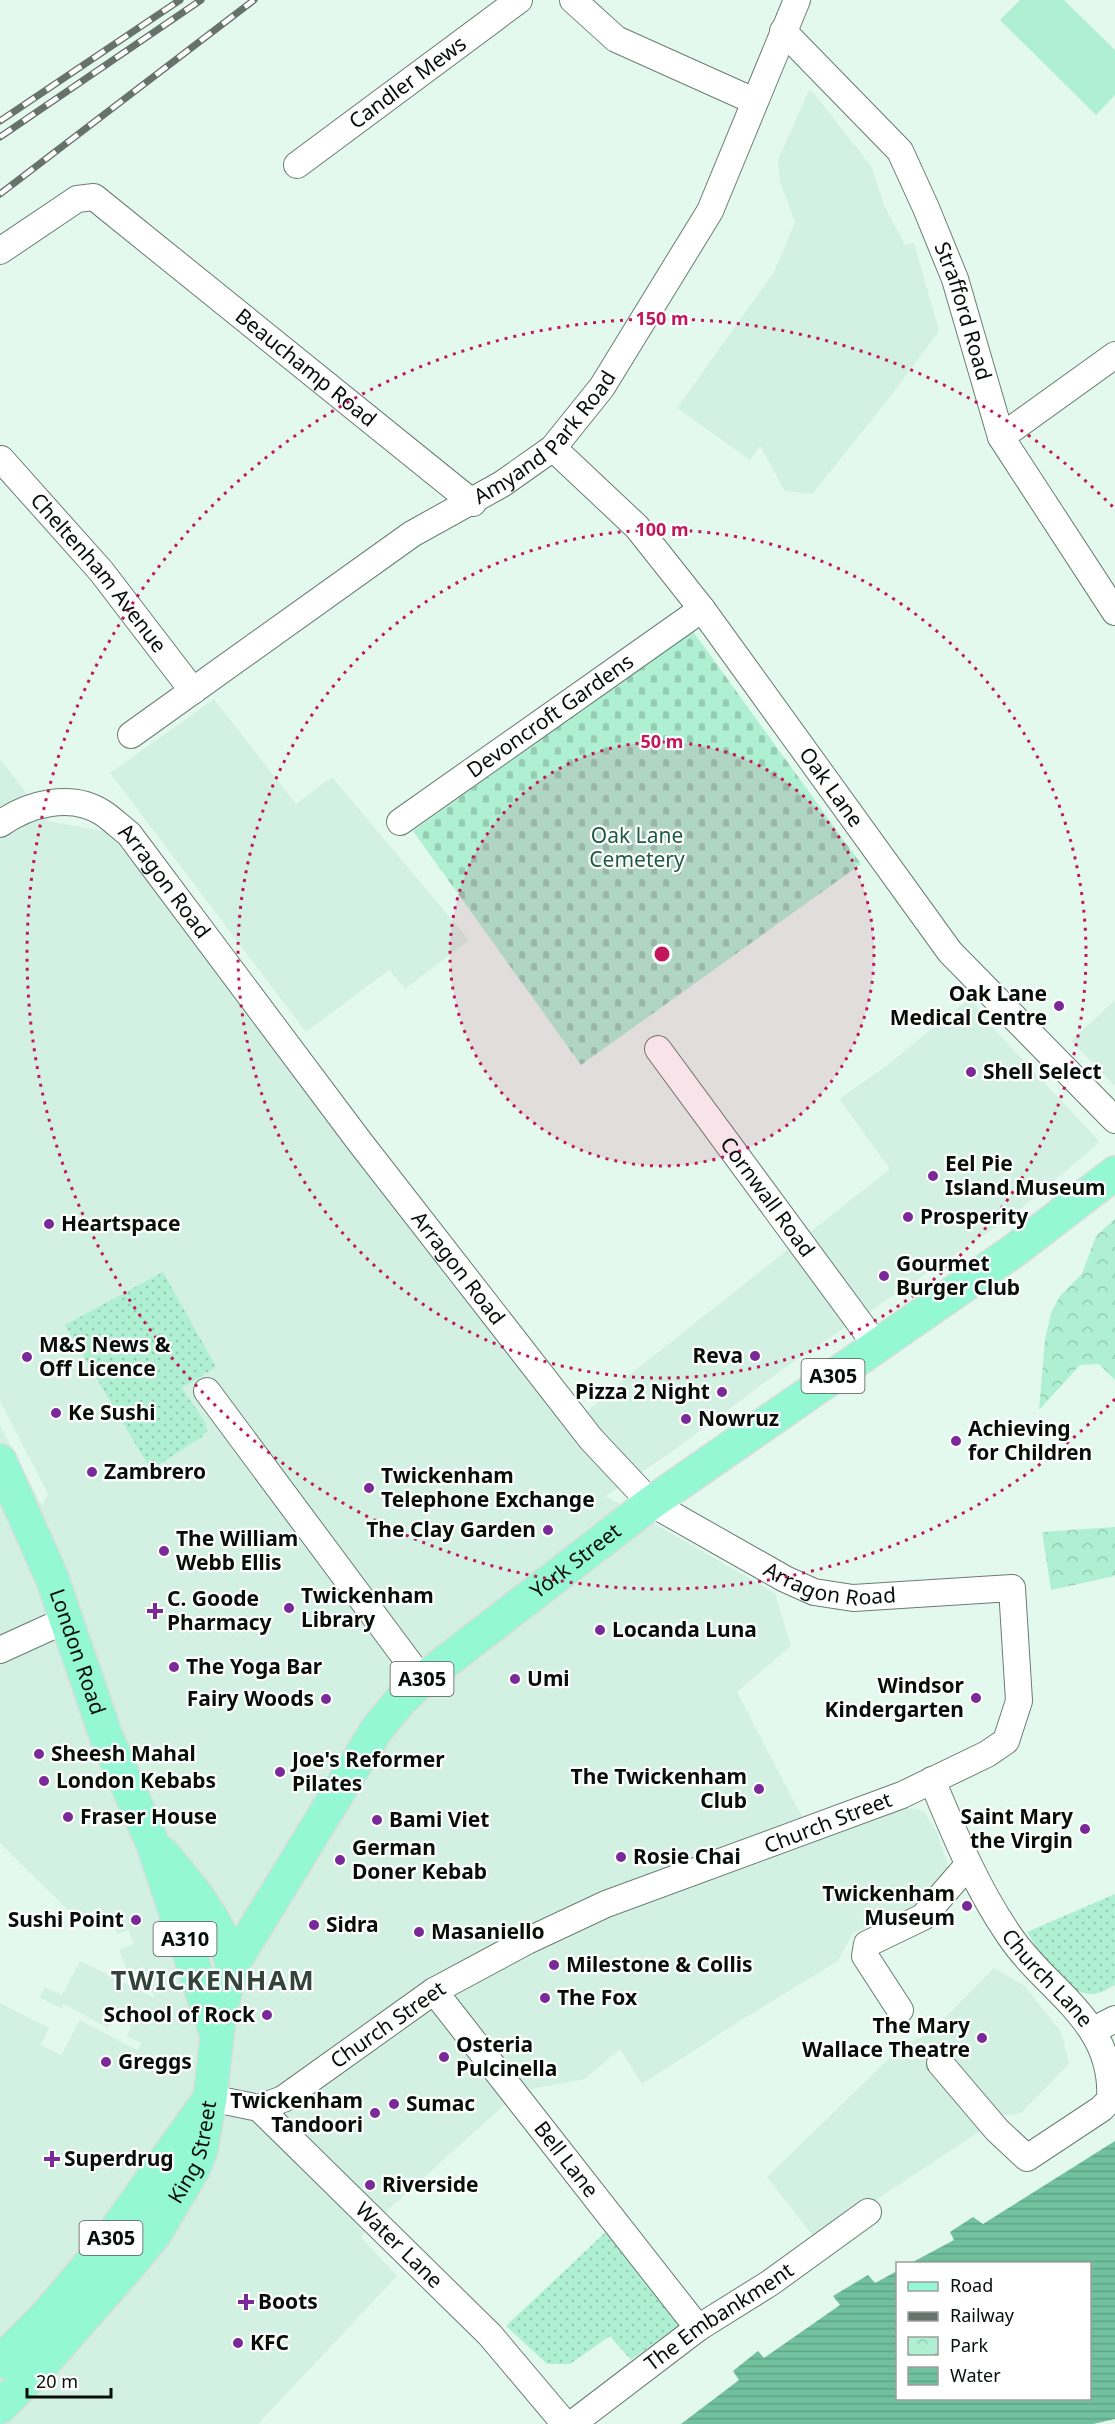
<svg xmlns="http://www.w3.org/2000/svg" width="1115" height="2424" viewBox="0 0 1115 2424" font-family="'Noto Sans',sans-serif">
<defs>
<pattern id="grass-dots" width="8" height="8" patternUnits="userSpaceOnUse" patternTransform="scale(1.5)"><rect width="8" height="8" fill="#afefd2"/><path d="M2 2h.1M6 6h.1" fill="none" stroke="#95ccb3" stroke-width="1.8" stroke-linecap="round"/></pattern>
<pattern id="cemetery-stones" width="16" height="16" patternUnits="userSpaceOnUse" patternTransform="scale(1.5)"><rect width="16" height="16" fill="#afefd2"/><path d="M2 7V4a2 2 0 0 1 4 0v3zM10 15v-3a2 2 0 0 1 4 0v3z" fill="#95ccb3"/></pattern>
<pattern id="park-crowns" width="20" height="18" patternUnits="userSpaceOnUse" patternTransform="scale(1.5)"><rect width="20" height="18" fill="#afefd2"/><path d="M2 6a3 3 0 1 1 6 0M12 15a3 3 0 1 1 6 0" fill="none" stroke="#95ccb3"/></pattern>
<pattern id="water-rules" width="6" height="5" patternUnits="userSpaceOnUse" patternTransform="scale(1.5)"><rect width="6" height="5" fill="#71c09e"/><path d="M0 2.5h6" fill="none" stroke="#60a487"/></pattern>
</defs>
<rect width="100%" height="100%" fill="#e4f9ee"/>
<path fill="#d3f1e2" d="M 809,90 L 813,92 L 871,166 L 884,205 L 905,245 L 914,243 L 939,331 L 887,401 L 812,494 L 785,491 L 760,446 L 750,460 L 677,408 L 774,272 L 795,222 L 780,182 L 778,160 Z
M 214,699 L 296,804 L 332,777 L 469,940 L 405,989 L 389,970 L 306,1032 L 110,773 Z
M 0,759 L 48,821 L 108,832 L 300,1071 L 369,1169 L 566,1430 L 619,1383 L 890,1169 L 839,1099 L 886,1066 L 970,998 L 994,1029 L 1100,1142 L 1011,1217 L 780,1371 L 673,1451 L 606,1496 L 775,1593 L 791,1646 L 737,1692 L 800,1813 L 815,1832 L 844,1830 L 907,1808 L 918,1809 L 925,1813 L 937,1832 L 947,1862 L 949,1877 L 927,1906 L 853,1933 L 838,1961 L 743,2019 L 642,2084 L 620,2049 L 585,2079 L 520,2091 L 389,2209 L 361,2237 L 397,2276 L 258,2424 L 0,2424 L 0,2003 L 49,2028 L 41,2045 L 61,2055 L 80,2020 L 137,2050 L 141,2043 L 127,2036 L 131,2026 L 114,2017 L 108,2028 L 64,2004 L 61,2008 L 40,1998 L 45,1987 L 62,1995 L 80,1961 L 155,1998 L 143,1967 L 128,1973 L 119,1950 L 134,1944 L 128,1930 L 117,1934 L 112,1923 L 109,1924 L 100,1907 L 78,1920 L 0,1843 L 0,1425 L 42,1506 L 48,1494 L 0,1401 Z
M 1115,1000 L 1115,1086 L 1071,1041 Z
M 994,1968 L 1025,1986 L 1061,2032 L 1069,2064 L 1021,2113 L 1003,2116 L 820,2237 L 814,2237 L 767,2177 L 904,2044 L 929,2034 Z"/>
<path fill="url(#grass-dots)" d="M 163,1272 L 216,1367 L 182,1388 L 205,1422 L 207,1431 L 203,1436 L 151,1470 L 65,1325 Z
M 1115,1894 L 1115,1985 C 1109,1988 1100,1994 1093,1994 C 1059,1994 1043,1957 1027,1932 Z
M 610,2228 L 681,2324 L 631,2360 L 610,2336 L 570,2364 L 547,2364 L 506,2326 Z"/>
<path fill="url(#cemetery-stones)" d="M 692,630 L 861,864 L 581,1065 L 413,831 Z"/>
<path fill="url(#park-crowns)" d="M 1115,1219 L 1115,1380 L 1099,1364 L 1080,1365 L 1039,1410 L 1045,1340 L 1051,1313 L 1060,1296 L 1082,1274 L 1096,1236 Z
M 1115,1527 L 1115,1576 L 1051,1590 L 1042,1532 Z"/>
<path fill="#afefd2" d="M 1020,0 L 1064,0 L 1115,50 L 1115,95 L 1096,115 L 1000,20 Z"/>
<path fill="url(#water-rules)" d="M 1115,2141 L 1115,2419 L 1093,2424 L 681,2424 L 739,2380 L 733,2371 L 758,2351 L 764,2358 L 840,2305 L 833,2296 L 868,2275 L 875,2283 L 897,2271 L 898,2398 L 1090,2398 L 1090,2264 L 911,2263 L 954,2240 L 950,2232 L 973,2217 L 983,2224 Z"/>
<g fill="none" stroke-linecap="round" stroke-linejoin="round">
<g stroke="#697d73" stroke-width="28">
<g id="minor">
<path d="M 573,0 L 616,39 L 754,101"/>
<path id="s1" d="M 783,31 L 900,151 L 926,208 L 955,279 L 1001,437 L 1115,612"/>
<path id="s2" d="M 297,165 L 519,0"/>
<path id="s3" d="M 0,251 L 77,199 L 94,197 L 473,503"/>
<path d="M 1001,437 L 1115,355"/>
<path id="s4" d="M 553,448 L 637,527 L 702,609 L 950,952 L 1115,1120"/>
<path id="s5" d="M 1,459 L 101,571 L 193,691"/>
<path id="s6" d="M 131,735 L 412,534 L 502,484 L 553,448 L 602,387 L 710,211 L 797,0"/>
<path id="s7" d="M 400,822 L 702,609"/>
<path id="s8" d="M 0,824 C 28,804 71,792 103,813 C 112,819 120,827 129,834 L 359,1141 L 591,1439 L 651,1503 L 785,1579 L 814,1592 L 853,1598 L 1012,1588 L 1019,1701 L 1006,1741 L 987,1754 L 902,1795 L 606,1904 L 527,1941 L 434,1991 L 283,2099 L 259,2108"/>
<path id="s9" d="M 658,1049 L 876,1345"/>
<path d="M 207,1391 L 422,1680"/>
<path d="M 0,1650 L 68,1619"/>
<path id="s10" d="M 932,1780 C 954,1833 976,1887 1009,1935 C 1047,1992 1115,2021 1110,2100 L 1101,2109 L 1027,2158 L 997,2130 L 940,2063"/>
<path id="s11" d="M 434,1991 L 698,2328"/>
<path d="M 900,2010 L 865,1956 L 867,1944 L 923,1917 L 968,1865"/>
<path d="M 1094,2030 L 1115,2019"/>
<path id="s12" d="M 210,2098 L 259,2108 L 490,2335 L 565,2424"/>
<path id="s13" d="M 572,2424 L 698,2328 L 770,2283 L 868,2212"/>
</g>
</g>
<g stroke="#dcdddd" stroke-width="36">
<g id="primary">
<path id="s14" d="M 0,1461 L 52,1578 L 106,1736 L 152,1842 L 215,2030"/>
<path d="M 162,1853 C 193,1889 217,1918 233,1964"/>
<path d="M 0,2362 L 45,2317 L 101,2251 L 207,2102"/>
<path id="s15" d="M 0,2407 L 38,2369 L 126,2269 L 154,2235 L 194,2168 L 201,2150 L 210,2098 L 220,2011 L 233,1964 L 377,1729 L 401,1700 L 422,1680 L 651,1503 L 1015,1250 L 1115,1173"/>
</g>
</g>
<use href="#minor" stroke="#fff" stroke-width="26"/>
<use href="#primary" stroke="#94f8d4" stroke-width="33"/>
<g stroke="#66726b" stroke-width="7">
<path id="rail" d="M 0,121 L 180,0
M 0,137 L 201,0
M 0,194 L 254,0"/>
</g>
<use href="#rail" stroke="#fff" stroke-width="4.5" stroke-dasharray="14" stroke-linecap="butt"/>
</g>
<circle cx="662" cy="954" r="212" fill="#c2185b" fill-opacity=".12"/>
<g fill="none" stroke="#c2185b" stroke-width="3" stroke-dasharray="3 6">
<circle cx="662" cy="954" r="212"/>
<circle cx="662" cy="954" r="424"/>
<path d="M1115 1399A635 635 0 1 1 1115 509"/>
</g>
<g fill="#7a2999" stroke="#fff" stroke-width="2">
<circle cx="1059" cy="1006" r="6"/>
<circle cx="971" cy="1072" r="6"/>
<circle cx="933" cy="1176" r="6"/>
<circle cx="908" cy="1217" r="6"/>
<circle cx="49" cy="1224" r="6"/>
<circle cx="884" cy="1276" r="6"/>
<circle cx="755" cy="1356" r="6"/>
<circle cx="27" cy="1357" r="6"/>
<circle cx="722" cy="1392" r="6"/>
<circle cx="56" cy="1413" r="6"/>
<circle cx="686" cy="1419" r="6"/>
<circle cx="956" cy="1441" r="6"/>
<circle cx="92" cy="1472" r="6"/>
<circle cx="369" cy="1488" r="6"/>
<circle cx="548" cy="1530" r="6"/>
<circle cx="164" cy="1551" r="6"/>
<circle cx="289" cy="1608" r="6"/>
<path d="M152 1602h6v6h6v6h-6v6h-6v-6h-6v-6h6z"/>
<circle cx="600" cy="1630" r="6"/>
<circle cx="174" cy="1667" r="6"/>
<circle cx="515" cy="1679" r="6"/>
<circle cx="976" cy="1698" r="6"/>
<circle cx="326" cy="1699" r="6"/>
<circle cx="39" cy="1754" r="6"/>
<circle cx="280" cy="1772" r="6"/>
<circle cx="44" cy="1781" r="6"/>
<circle cx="759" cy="1789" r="6"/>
<circle cx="68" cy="1817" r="6"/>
<circle cx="377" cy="1820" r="6"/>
<circle cx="1085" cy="1829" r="6"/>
<circle cx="621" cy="1857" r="6"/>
<circle cx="340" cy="1860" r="6"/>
<circle cx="967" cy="1906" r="6"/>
<circle cx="136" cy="1920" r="6"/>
<circle cx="314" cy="1925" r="6"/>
<circle cx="419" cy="1932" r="6"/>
<circle cx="554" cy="1965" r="6"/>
<circle cx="545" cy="1998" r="6"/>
<circle cx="267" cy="2015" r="6"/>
<circle cx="982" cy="2038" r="6"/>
<circle cx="444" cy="2057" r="6"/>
<circle cx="106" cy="2062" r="6"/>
<circle cx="394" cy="2104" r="6"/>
<circle cx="375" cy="2113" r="6"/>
<path d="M49 2150h6v6h6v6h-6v6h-6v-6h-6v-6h6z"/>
<circle cx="370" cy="2185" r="6"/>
<path d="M243 2293h6v6h6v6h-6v6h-6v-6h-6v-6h6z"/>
<circle cx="238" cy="2343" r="6"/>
</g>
<g text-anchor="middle" stroke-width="4.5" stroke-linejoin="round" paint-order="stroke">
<g fill="#fff" stroke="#525754" stroke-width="1.5">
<rect x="801.5" y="1359" width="63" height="34" rx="4.5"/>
<rect x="390.5" y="1662" width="63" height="34" rx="4.5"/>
<rect x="153.5" y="1922" width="63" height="34" rx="4.5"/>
<rect x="79.5" y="2221" width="63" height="34" rx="4.5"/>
</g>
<g font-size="20" font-weight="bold" fill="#080f0b">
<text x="833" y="1383">A305</text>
<text x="422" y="1686">A305</text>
<text x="185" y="1946">A310</text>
<text x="111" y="2245">A305</text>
</g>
<g font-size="21" fill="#080f0b" stroke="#fff">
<text dy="7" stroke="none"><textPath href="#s2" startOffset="138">Candler Mews</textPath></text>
<text dy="7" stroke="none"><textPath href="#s1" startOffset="340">Strafford Road</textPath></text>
<text dy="7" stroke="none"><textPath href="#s3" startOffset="382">Beauchamp Road</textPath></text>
<text dy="7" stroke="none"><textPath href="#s6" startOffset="512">Amyand Park Road</textPath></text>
<text dy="7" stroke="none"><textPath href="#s5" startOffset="150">Cheltenham Avenue</textPath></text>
<text dy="7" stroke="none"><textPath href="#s7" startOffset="184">Devoncroft Gardens</textPath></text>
<text dy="7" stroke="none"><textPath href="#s4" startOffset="440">Oak Lane</textPath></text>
<text dy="7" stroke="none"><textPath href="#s8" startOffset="202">Arragon Road</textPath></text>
<text dy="7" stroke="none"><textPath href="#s9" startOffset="184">Cornwall Road</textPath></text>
<text dy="7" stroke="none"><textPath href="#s8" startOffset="688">Arragon Road</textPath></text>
<text dy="7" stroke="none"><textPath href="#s15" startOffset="1054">York Street</textPath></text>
<text dy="7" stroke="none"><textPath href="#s8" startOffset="1192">Arragon Road</textPath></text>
<text dy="7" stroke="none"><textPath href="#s14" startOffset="206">London Road</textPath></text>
<text transform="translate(828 1823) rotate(-21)" y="7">Church Street</text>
<text dy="7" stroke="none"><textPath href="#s10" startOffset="231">Church Lane</textPath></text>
<text transform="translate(388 2025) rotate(-35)" y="7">Church Street</text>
<text dy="7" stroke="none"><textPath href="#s15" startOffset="324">King Street</textPath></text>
<text dy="7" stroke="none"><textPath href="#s11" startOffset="214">Bell Lane</textPath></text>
<text dy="7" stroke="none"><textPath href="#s12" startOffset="246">Water Lane</textPath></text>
<text dy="7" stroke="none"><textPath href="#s13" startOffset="182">The Embankment</textPath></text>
</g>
<g font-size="21" fill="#1e5b44" stroke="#fff">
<text x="637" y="843">Oak Lane<tspan x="637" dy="24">Cemetery</tspan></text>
</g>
<g font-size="21" font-weight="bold" fill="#080f0b" stroke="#fff" text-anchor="start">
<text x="1047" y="1001" text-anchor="end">Oak Lane<tspan x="1047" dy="24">Medical Centre</tspan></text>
<text x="983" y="1079">Shell Select</text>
<text x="945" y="1171">Eel Pie<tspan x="945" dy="24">Island Museum</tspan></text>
<text x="920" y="1224">Prosperity</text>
<text x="61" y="1231">Heartspace</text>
<text x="896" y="1271">Gourmet<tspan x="896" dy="24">Burger Club</tspan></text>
<text x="39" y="1352">M&amp;S News &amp;<tspan x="39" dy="24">Off Licence</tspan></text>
<text x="743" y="1363" text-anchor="end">Reva</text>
<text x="710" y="1399" text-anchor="end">Pizza 2 Night</text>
<text x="68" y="1420">Ke Sushi</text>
<text x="698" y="1426">Nowruz</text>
<text x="968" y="1436">Achieving<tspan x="968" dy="24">for Children</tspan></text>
<text x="104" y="1479">Zambrero</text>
<text x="381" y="1483">Twickenham<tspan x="381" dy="24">Telephone Exchange</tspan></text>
<text x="536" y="1537" text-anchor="end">The Clay Garden</text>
<text x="176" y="1546">The William<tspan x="176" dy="24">Webb Ellis</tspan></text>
<text x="301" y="1603">Twickenham<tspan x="301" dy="24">Library</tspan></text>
<text x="167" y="1606">C. Goode<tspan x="167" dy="24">Pharmacy</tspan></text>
<text x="612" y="1637">Locanda Luna</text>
<text x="186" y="1674">The Yoga Bar</text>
<text x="527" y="1686">Umi</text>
<text x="964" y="1693" text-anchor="end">Windsor<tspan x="964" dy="24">Kindergarten</tspan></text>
<text x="314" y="1706" text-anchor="end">Fairy Woods</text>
<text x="51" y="1761">Sheesh Mahal</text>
<text x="292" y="1767">Joe's Reformer<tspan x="292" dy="24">Pilates</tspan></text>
<text x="747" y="1784" text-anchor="end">The Twickenham<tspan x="747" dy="24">Club</tspan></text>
<text x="56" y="1788">London Kebabs</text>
<text x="80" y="1824">Fraser House</text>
<text x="1073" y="1824" text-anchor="end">Saint Mary<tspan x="1073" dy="24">the Virgin</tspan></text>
<text x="389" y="1827">Bami Viet</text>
<text x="352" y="1855">German<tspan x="352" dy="24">Doner Kebab</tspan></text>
<text x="633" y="1864">Rosie Chai</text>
<text x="955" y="1901" text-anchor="end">Twickenham<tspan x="955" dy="24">Museum</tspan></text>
<text x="124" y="1927" text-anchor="end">Sushi Point</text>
<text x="326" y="1932">Sidra</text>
<text x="431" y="1939">Masaniello</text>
<text x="566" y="1972">Milestone &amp; Collis</text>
<text x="557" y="2005">The Fox</text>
<text x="255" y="2022" text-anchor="end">School of Rock</text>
<text x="970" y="2033" text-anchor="end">The Mary<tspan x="970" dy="24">Wallace Theatre</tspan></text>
<text x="456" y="2052">Osteria<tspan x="456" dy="24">Pulcinella</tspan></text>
<text x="118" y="2069">Greggs</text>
<text x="363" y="2108" text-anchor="end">Twickenham<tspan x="363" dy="24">Tandoori</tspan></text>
<text x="406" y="2111">Sumac</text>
<text x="64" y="2166">Superdrug</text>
<text x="382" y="2192">Riverside</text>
<text x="258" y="2309">Boots</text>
<text x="250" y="2350">KFC</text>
</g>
<g font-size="27" font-weight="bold" letter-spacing="1.5" fill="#31433a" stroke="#fff">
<text x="213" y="1990">TWICKENHAM</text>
</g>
</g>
<circle cx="662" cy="954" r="9" fill="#c2185b" stroke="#fff" stroke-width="3"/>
<g font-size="18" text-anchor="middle" font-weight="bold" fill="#c2185b" stroke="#fff" stroke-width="4.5" stroke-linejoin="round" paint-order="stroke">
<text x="662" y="325">150 m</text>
<text x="662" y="536">100 m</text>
<text x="662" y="748">50 m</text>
</g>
<rect x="896" y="2262" width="195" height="138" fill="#ffffff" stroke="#9c9f9d" stroke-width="1.5"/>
<rect x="908" y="2282" width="30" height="9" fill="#94f8d4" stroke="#9c9f9d" stroke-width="1.5"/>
<text x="950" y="2292" font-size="18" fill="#080f0b">Road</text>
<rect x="908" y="2312" width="30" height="9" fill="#66726b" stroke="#9c9f9d" stroke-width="1.5"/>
<text x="950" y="2322" font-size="18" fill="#080f0b">Railway</text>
<rect x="908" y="2337" width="30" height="18" fill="url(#park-crowns)" stroke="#9c9f9d" stroke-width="1.5"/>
<text x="950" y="2352" font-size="18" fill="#080f0b">Park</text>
<rect x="908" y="2367" width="30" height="18" fill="url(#water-rules)" stroke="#9c9f9d" stroke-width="1.5"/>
<text x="950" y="2382" font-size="18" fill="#080f0b">Water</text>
<path d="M27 2388v9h84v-9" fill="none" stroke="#080f0b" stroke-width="3"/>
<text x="36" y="2388" font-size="18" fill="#080f0b" stroke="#ffffff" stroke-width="4.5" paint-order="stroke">20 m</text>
</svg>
